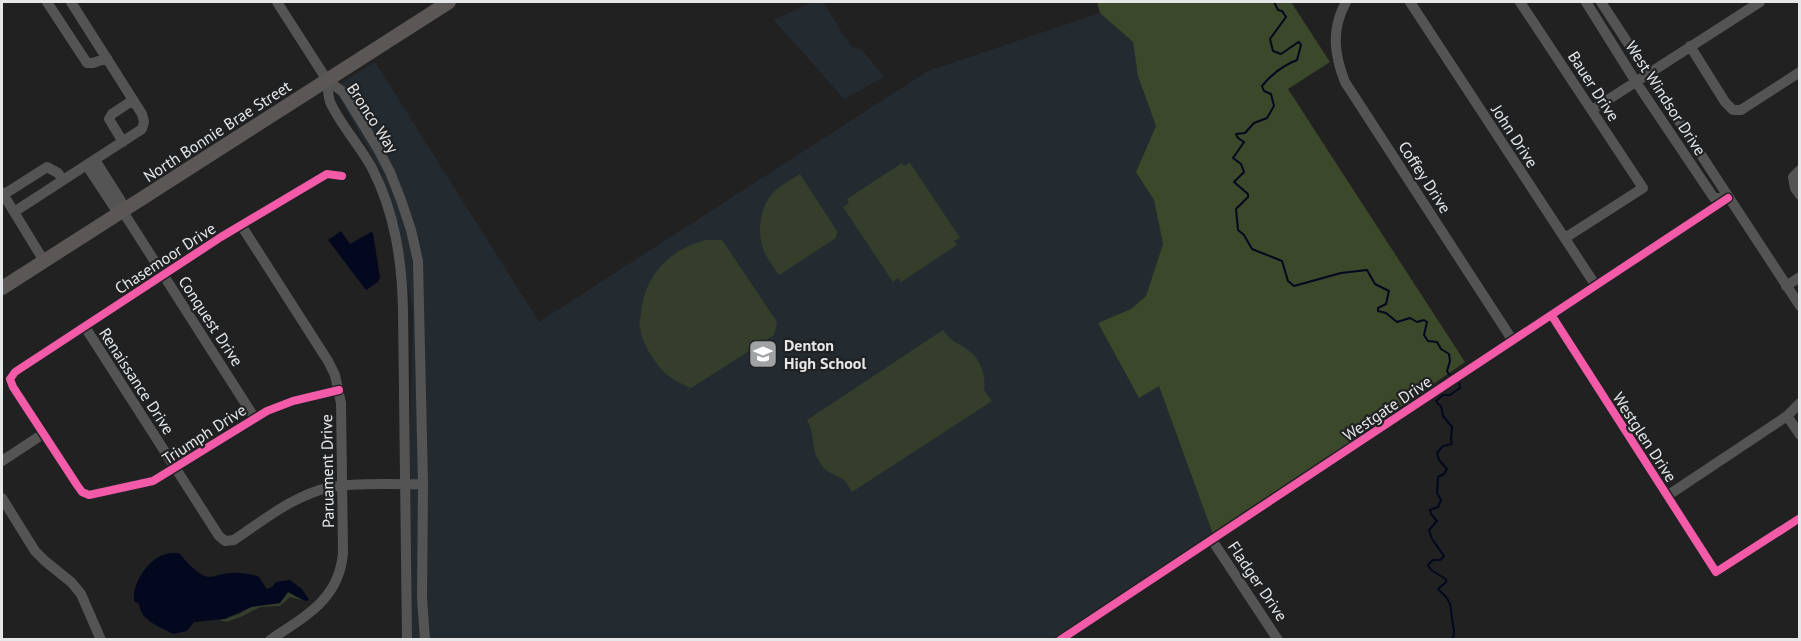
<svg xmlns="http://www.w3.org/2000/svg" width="1801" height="641" viewBox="0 0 1801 641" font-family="'PT Sans',sans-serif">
<rect width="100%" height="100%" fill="#212122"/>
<path fill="#242b30" d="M 813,2 L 823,2 L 851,47 L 861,49 L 884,77 L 844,99 L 774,20 Z
M 1100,13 L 1133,42 L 1138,76 L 1156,126 L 1136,172 L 1154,200 L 1163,244 L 1146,296 L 1131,309 L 1098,323 L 1139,398 L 1159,385 L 1214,537 L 1053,639 L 408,639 L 406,612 L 413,309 L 382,173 L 334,88 L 375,62 L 539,322 L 928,71 Z"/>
<path fill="#353e2b" d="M 902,163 L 904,166 L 910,163 L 960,238 L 954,241 L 957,245 L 901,282 L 898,278 L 893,282 L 843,207 L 849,203 L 847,199 Z
M 800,174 L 837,231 L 836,238 L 779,275 C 774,267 767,259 764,251 C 756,232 760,204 776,190 C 783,184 792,179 800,174 Z
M 705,240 L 722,240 L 777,322 L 774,335 L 691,388 C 682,384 671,379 664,372 C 653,360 642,343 640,328 C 639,324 640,318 641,314 C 644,276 669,250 705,240 Z
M 943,330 C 954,345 957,341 969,351 C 981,359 986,377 984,390 L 992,401 L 852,492 C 850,489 847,483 844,480 C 836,474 827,474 821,464 C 810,449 816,436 807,420 Z
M 288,592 L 305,601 L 290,597 L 280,606 L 260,607 L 241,617 L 226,622 L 219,620 L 239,614 L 251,607 L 280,603 Z"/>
<path fill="#3b482a" d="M 1097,2 L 1291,2 L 1330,62 L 1288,89 L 1465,362 L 1214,537 L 1159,386 L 1139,398 L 1098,323 L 1131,309 L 1146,296 L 1163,244 L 1154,200 L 1136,172 L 1156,126 L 1138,76 L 1133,42 L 1100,13 Z"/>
<path fill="#04081f" d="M 341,231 L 350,244 L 371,232 L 373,233 L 380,278 L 378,282 L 366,290 L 328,240 Z
M 171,553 L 179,553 C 186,561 195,572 205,576 C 209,578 215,576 219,575 C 233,571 244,573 258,576 L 267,589 L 272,587 L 276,582 L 290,580 L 302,589 L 309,600 L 305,601 L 288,592 L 280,603 L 251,607 L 225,619 L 194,622 L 187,631 L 173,634 C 159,626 141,621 139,604 L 134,601 C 132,586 144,566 157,558 C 161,555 166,554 171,553 Z"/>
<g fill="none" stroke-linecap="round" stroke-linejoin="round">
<path stroke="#04081f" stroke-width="2" d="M 1274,2 L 1278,10 L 1282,11 L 1286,17 L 1270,39 L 1273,51 L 1281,54 L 1297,43 L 1299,42 L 1301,45 L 1297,60 C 1284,65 1271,75 1262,86 L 1264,91 L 1271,94 L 1274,106 L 1267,118 L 1254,123 L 1245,133 L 1236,134 L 1238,138 L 1244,142 L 1233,158 L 1241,164 L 1244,172 L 1234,182 L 1248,194 L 1248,197 L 1236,209 L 1238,230 L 1244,235 L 1252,249 L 1282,261 L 1288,281 L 1294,286 L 1341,273 L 1367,270 L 1375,284 L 1389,291 L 1386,304 L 1378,308 L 1378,311 L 1386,313 L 1397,322 L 1410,318 L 1417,322 L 1424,320 L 1427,322 L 1424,335 L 1428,341 L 1437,342 L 1441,349 L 1449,354 L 1450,361 L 1447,371 L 1450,376
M 1452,640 C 1455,633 1454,632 1453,625 C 1449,605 1455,605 1438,589 L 1446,582 L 1446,579 L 1431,570 L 1428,565 L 1433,560 L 1440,560 L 1444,556 L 1432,539 L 1429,530 L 1437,521 L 1431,514 L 1430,510 L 1438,507 L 1441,500 L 1437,493 L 1438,477 L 1444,474 L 1447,469 L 1439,460 L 1437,453 L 1443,446 L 1452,444 L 1451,440 L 1452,427 L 1443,416 L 1441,406 L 1438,404 L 1436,401 L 1443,395 L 1450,395 L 1460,388 L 1459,381"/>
<path stroke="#545454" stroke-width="10" d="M 47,2 L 87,63 L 93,63 L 107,58
M 277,2 L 327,80 L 343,92 L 378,149 L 390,172 L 401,200 L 411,230 L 418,261 L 423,484 L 422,598 L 425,640
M 1346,2 C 1331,29 1334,54 1345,82 L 1513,341
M 1410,2 L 1596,286
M 1520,2 L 1643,188 L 1565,238
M 1586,2 L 1636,82 L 1714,198 L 1728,198
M 1601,2 L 1800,306
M 1690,46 L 1725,102 L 1733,110 L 1741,110 L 1800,72
M 327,80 C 328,87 328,96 330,102 C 340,124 360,146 372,168 C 395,213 402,261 403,310 L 407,640
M 1592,110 L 1760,2
M 123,142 L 109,119 L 112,114 L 133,100
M 95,160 L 121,201 L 120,207 L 254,417
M 87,166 L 114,207 L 120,207
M 1800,170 L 1793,177 L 1795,188 L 1800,195
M 2,192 L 14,212 L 142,129 L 144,122 L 142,114 L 71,2
M 3,195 L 47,167 L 58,173 L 63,180
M 14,212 L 44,261
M 241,225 L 328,361 L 335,375 L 341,403 L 343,553 C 339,600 305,616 270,640
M 1786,286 L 1800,277
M 1552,316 L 1716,572 L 1800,518
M 85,327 L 219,536 L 225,541 L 234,540 C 264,520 294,495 331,487 C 360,482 393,485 423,484
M 339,390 L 293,401 L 267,411 L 153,481 L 89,495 L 82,492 L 77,485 L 13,387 L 10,379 L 15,372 L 221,237 L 327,174 L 342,176
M 1787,416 L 1800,435
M 2,461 L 43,434
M 1667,496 L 1787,416 L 1800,403
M 2,498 L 35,551 L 45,561 L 71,582 L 81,594 L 101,640
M 1212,540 L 1278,640
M 1060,640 L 1728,198"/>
<path stroke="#5b5757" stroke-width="14" d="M 2,288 L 449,2"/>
<g stroke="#202123" stroke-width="11">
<path id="cycleway" d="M 1552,316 L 1716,572 L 1800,518
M 339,390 L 293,401 L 267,411 L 153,481 L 89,495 L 82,492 L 77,485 L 13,387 L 10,379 L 15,372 L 221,237 L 327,174 L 342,176
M 1060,640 L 1728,198"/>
</g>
<use href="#cycleway" stroke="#f35aa7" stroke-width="8"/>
</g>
<defs>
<g id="school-square" transform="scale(1.5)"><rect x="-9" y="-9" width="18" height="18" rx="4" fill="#a1a2a3" stroke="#202123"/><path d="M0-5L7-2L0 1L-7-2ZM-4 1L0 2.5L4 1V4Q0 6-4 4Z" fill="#fff"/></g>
</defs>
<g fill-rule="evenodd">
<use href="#school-square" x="763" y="354"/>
</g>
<g text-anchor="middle" stroke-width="4.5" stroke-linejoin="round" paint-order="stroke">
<g font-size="16" fill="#e6e7e8" stroke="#202123">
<text transform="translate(1594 86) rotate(57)" y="6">Bauer Drive</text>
<text transform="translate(1666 98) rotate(57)" y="6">West Windsor Drive</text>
<text transform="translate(373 118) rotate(57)" y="6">Bronco Way</text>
<text transform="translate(217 131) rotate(-33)" y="6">North Bonnie Brae Street</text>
<text transform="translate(1515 136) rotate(57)" y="6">John Drive</text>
<text transform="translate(1425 177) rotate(57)" y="6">Coffey Drive</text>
<text transform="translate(165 258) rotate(-33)" y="6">Chasemoor Drive</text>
<text transform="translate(211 321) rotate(57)" y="6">Conquest Drive</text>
<text transform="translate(137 381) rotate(57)" y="6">Renaissance Drive</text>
<text transform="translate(1387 408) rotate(-34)" y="6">Westgate Drive</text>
<text transform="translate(204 434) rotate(-33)" y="6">Triumph Drive</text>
<text transform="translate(1645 437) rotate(57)" y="6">Westglen Drive</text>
<text transform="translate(327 471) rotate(-91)" y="6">Paruament Drive</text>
<text transform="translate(1258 581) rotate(56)" y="6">Fladger Drive</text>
</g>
<g font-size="16" font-weight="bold" fill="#e6e7e8" stroke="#202123" text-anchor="start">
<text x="784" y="351">Denton<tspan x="784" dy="18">High School</tspan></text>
</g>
</g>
<rect width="1801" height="641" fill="none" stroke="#e6e7e8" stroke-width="6"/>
</svg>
